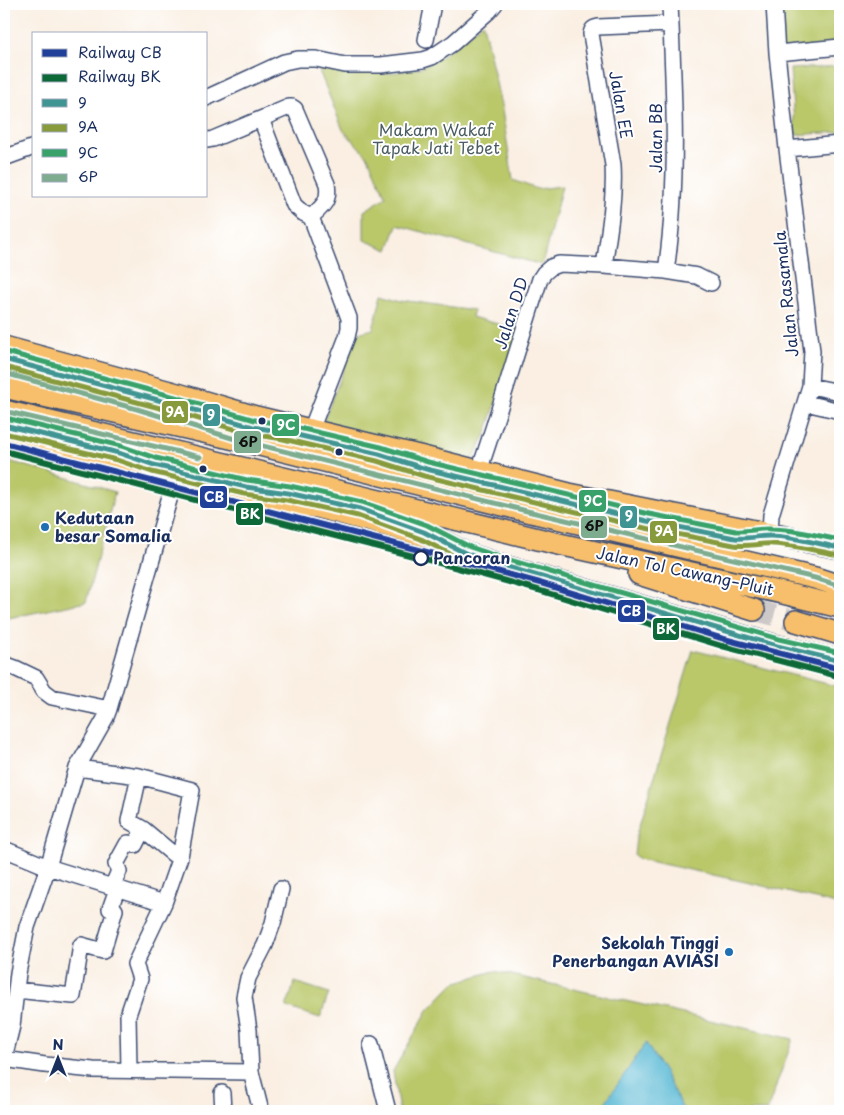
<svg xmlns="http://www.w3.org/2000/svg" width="844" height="1115" viewBox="0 0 844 1115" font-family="'Playpen Sans',sans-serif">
<rect width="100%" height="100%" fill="#fff"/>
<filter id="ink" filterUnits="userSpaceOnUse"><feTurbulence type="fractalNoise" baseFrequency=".02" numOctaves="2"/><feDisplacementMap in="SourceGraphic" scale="10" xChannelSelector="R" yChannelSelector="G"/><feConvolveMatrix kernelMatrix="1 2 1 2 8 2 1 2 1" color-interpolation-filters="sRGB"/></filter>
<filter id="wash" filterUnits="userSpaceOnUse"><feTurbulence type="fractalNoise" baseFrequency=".0096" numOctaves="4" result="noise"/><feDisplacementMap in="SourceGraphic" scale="20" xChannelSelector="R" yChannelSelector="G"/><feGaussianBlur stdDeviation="1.12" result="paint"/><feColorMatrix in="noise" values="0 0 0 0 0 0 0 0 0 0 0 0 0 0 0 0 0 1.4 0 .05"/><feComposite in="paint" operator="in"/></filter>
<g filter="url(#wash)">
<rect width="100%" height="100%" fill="#faefe2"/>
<path fill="#bac86a" stroke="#6a7c64" d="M 780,4 L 840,4 L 840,50 L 782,55 Z
M 483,23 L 502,110 L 513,180 L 537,189 L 562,186 L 542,265 L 397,225 L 388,250 L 364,240 L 364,211 L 386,197 L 368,157 L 343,130 L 316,63 L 350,71 L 391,73 L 420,68 L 442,56 Z
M 840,66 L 840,132 L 795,135 L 790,69 Z
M 382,294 L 402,300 L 473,310 L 472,317 L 520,330 L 485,436 L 471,463 L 321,428 L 358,333 L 373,329 Z
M 4,460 L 42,470 L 115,492 L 86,602 L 4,619 Z
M 693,650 L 840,687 L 840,905 L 755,884 L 639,859 L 634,855 L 636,838 Z
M 494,971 L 793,1039 L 767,1111 L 399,1111 L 393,1071 L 428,1010 L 454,983 Z
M 295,982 L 329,993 L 320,1018 L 286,1007 Z"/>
<path fill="#55b7d3" stroke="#387398" d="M 646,1043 L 665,1074 L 684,1111 L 604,1111 L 602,1107 Z"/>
</g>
<g filter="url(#ink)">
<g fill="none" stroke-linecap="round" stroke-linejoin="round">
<path stroke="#cdc9c8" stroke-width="21" stroke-dasharray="21 11" stroke-linecap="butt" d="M 754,610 L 796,621"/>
<g stroke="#3c4c72" stroke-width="18">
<path id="minor" d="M 426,40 L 433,4
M 777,53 L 840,47
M 206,98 L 284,62 L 298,59 L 316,59 L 345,65 L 381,65 L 423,60 L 432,57 L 453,43 L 489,11 L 495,4
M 261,119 L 294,205 L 303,213 L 311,217 L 349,318 L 349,328 L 347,337 L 311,430
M 206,140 L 208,140 L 213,139 L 289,107 L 292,107 L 295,109 L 327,184 C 330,201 323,206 311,217
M 787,149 L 840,144
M 4,158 L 34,147
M 604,266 C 609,232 615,199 613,165 L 591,34 C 592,29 593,28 598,27 L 671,24
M 666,271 C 679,183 674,92 670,4
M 810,386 L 840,392
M 806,403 L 840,411
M 479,471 C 501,407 519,343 540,279 L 544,273 L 551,267 L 559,264 L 604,266 L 666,271 L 697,276 L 711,283
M 770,533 L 771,515 L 810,386 L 812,351 L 787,149 L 777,53 L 774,4
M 4,664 L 15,668 L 36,678 L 44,691 L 52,697 L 109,709
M 77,768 L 139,776 L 192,790 L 180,857 L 164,903 L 135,964 L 140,979 L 128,1015 L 129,1070
M 139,776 L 129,821 L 143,829 L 173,854 L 180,857
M 4,849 L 48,867 L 164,903
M 112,887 L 119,871 L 116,864 L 127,844 L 128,843 L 135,845 L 143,829
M 16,990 L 73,996 L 81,945 L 103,951 L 115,910 L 110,909 L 117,889
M 371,1044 L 388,1111
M 4,1058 L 12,1026 L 18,973 L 27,927 L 48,867 L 77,768 L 106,717 L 109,709 L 175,479
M 4,1059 L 45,1065 L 93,1070 L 251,1072
M 222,1093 L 223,1111
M 261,1111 L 251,1072 L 249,1030 L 244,997 L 248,978 L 265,945 L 273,923 L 281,889"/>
</g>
<g stroke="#3c4c72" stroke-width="24">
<path id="highway" d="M 4,347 L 181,395 L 256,417 L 423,457 L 569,494 L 840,548
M 4,387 L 235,439 L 527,511 L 815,578 L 840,586
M 4,411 L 559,544 L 783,593 L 840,607
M 4,438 L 256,499 L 318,507 L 438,539 L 467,554 L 504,566 L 777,646 L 840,661
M 639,574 L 754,610
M 796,621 L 840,634"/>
</g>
<use href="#minor" stroke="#fff" stroke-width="15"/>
<use href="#highway" stroke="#f7bf6c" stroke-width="21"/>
<g stroke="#fff" stroke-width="9">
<path id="bus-1" d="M 4,359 L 177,405 L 253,427 L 284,432 L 379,454 L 426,469 L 647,521 L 735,538 C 747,539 758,536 770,536 C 792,536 819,544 840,548
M 4,425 L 119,453 L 154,465 L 246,487 L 288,493 L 360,509 L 424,532 L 467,554 L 504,566 L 777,646 L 840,661"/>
</g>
<g stroke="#fff" stroke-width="9">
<path id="bus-2" d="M 4,367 L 175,412 L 251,434 L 283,439 L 377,461 L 424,476 L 645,528 L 734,545 C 748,547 760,543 773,544 C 795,545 817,551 838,555
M 4,433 L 117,460 L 152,472 L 244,494 L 287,500 L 358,516 L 421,539 L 464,561 L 502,573 L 775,653 L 838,668"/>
</g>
<g stroke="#fff" stroke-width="9">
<path id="bus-3" d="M 6,352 L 179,398 L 255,420 L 286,425 L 381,447 L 428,462 L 649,514 L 736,531 C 748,532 759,528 771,529 C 794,529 818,536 840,540
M 6,418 L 121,446 L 156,458 L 247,480 L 290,486 L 362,502 L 427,525 L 470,547 L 506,559 L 779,639 L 840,653"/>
</g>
<g stroke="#fff" stroke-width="9">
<path id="bus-4" d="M 4,373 L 137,409 L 235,439 L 527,511 L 815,578 L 840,586
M 4,411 L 200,457"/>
</g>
<use href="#bus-1" stroke="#409592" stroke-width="5"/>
<use href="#bus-2" stroke="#879b3c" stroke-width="5"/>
<use href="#bus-3" stroke="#39a26b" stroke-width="5"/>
<use href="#bus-4" stroke="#7eac8f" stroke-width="5"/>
<g stroke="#fff" stroke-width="10">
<path id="rail-1" d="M 4,443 L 423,551 L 540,583 L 724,639 L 840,669"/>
</g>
<g stroke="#fff" stroke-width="10">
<path id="rail-2" d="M 4,451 L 421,558 L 538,590 L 722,646 L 838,676"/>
</g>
<use href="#rail-1" stroke="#20409a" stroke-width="6"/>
<use href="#rail-2" stroke="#0e6938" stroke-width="6"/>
</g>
</g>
<g fill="#1b2f5e" stroke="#fff" stroke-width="2">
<circle cx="262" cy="421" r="4.5"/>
<circle cx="339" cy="452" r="4.5"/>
<circle cx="203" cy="469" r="4.5"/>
</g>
<g fill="#1f6fb2" stroke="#fff" stroke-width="2">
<circle cx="45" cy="527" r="5"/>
<circle cx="729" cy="952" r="5"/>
</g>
<circle fill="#fff" stroke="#1b2f5e" stroke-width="2.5" cx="421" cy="558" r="7"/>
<g text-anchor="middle" stroke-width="4" stroke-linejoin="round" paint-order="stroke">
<g font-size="16" fill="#1b2f5e" stroke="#fff">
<text transform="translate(621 105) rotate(80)" y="6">Jalan EE</text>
<text transform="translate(656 138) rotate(-90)" y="6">Jalan BB</text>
<text transform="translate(786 294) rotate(-96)" y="6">Jalan Rasamala</text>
<text transform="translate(511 313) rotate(-72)" y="6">Jalan DD</text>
<text transform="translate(685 571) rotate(12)" y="6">Jalan Tol Cawang–Pluit</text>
</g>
<g font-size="16" fill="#4b5d62" stroke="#fff">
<text x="436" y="136">Makam Wakaf<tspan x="436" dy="18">Tapak Jati Tebet</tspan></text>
</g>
<g font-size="16" font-weight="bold" fill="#1b2f5e" stroke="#fff" text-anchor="start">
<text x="55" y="524">Kedutaan<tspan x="55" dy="18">besar Somalia</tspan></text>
<text x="719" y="949" text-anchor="end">Sekolah Tinggi<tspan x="719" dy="18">Penerbangan AVIASI</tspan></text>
</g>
<g font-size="16" font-weight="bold" fill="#1b2f5e" stroke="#fff" text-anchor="start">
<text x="433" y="564">Pancoran</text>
</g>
</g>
<g stroke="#fff" stroke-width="2">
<rect x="161" y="400" width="28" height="24" rx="5" fill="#879b3c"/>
<rect x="202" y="403" width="19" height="24" rx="5" fill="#409592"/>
<rect x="271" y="413" width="29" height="24" rx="5" fill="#39a26b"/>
<rect x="233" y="430" width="29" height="24" rx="5" fill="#7eac8f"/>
<rect x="199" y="485" width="29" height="24" rx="5" fill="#20409a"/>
<rect x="578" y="489" width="29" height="24" rx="5" fill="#39a26b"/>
<rect x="235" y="502" width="29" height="24" rx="5" fill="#0e6938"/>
<rect x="619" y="505" width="19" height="24" rx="5" fill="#409592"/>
<rect x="580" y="515" width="28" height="24" rx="5" fill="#7eac8f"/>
<rect x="649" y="520" width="29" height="24" rx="5" fill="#879b3c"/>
<rect x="617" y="599" width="29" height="24" rx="5" fill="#20409a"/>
<rect x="652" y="617" width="28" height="24" rx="5" fill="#0e6938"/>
</g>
<g font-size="14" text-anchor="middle" font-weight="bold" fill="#fff">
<text x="175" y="417">9A</text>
<text x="211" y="420">9</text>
<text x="286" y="430">9C</text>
<text x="214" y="502">CB</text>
<text x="593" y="506">9C</text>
<text x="250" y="519">BK</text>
<text x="629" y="521">9</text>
<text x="664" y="536">9A</text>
<text x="631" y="616">CB</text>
<text x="666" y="634">BK</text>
</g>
<g font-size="14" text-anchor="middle" font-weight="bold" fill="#111">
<text x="248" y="447">6P</text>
<text x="594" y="531">6P</text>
</g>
<rect width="844" height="1115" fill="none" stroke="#fff" stroke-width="20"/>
<rect x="32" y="32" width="175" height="165" fill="#ffffff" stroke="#a4acbf"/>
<rect x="42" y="49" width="25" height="8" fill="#20409a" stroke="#a4acbf"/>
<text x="78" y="58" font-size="15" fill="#1b2f5e">Railway CB</text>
<rect x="42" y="74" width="25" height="8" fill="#0e6938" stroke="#a4acbf"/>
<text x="78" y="82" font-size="15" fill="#1b2f5e">Railway BK</text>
<rect x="42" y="99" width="25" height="8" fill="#409592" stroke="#a4acbf"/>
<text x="78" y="108" font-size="15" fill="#1b2f5e">9</text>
<rect x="42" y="124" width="25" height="8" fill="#879b3c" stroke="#a4acbf"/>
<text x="78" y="132" font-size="15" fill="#1b2f5e">9A</text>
<rect x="42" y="149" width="25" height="8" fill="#39a26b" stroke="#a4acbf"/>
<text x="78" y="158" font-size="15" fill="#1b2f5e">9C</text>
<rect x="42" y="174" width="25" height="8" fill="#7eac8f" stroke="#a4acbf"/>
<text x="78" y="182" font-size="15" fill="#1b2f5e">6P</text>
<g transform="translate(58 1058)" stroke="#ffffff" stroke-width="4" paint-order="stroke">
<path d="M0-4L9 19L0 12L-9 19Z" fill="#1b2f5e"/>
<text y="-8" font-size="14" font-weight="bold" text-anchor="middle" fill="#1b2f5e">N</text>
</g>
</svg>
